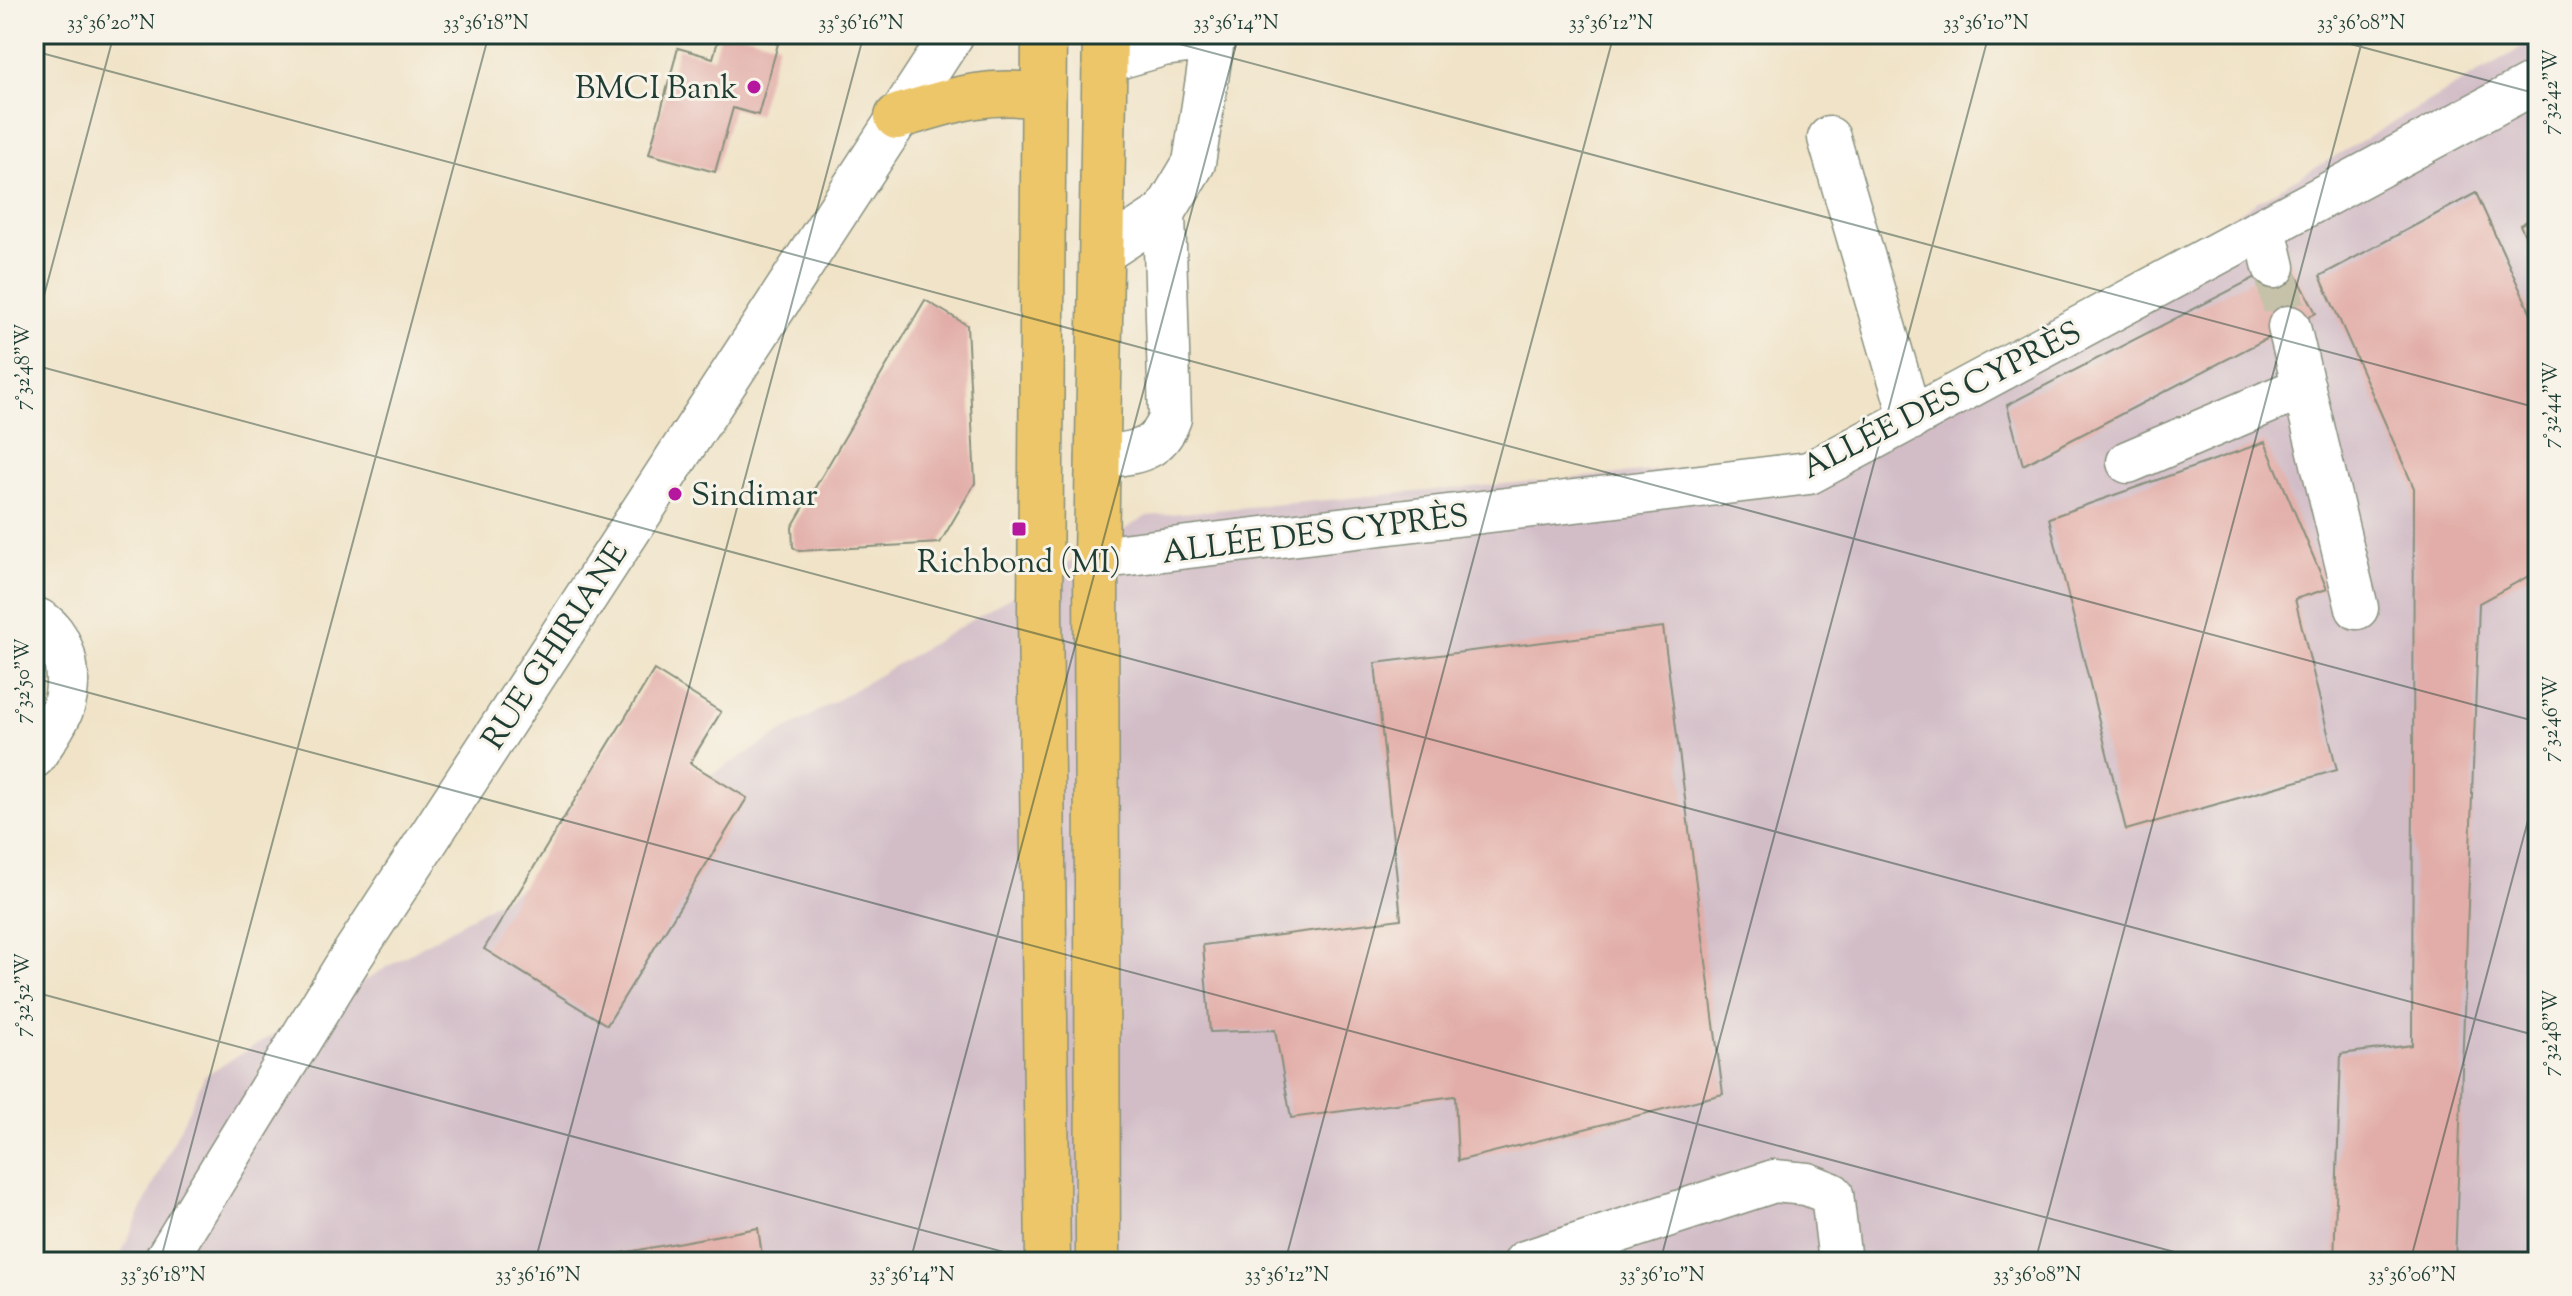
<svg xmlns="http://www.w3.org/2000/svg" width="2572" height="1296" viewBox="0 0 2572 1296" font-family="'Sorts Mill Goudy',serif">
<rect width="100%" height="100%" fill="#f7f3e8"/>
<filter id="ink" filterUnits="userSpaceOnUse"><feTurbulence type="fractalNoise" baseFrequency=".0125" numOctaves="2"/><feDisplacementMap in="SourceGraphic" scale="16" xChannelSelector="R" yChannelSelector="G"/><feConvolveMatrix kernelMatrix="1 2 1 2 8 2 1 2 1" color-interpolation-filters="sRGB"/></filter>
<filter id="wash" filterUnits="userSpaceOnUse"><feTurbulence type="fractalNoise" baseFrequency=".006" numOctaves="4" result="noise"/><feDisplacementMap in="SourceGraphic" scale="32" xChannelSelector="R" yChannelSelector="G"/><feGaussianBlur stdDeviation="1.8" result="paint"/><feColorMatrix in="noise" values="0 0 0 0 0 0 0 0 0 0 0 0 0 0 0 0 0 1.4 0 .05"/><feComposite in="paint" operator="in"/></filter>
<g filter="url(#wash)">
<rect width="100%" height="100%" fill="#f0e3c7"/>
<path fill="#d2bdc7" d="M 2538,38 L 2538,1262 L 117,1262 L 205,1075 L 1147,516 L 1821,456 Z"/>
<g id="blocks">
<path fill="#e2ada8" d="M 720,34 L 742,34 L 778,44 L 758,115 L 733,108 L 715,172 L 649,154 L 678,48 L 713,58 Z
M 2476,193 L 2538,329 L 2538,571 L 2479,603 L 2455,1262 L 2334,1262 L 2341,1054 L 2412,1045 L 2414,488 L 2320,276 Z
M 2538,215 L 2538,262 L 2520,225 Z
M 2289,260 L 2316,313 L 2023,465 L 2007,405 Z
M 925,300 L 967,325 L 975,483 L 940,543 L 799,551 L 793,547 L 792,527 Z
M 2265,442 L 2327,589 L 2295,599 L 2337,770 L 2126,830 L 2049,518 Z
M 1663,627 L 1723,1094 L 1458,1161 L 1455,1096 L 1291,1118 L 1275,1030 L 1210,1032 L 1203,945 L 1401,919 L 1375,663 Z
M 654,670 L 721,712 L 690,763 L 747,798 L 607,1025 L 484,949 Z
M 758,1228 L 763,1262 L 584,1262 L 584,1260 Z"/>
</g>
</g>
<g filter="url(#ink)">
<use href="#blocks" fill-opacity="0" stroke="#88907e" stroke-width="2"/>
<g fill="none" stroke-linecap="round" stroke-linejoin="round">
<path stroke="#c6c2aa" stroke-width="42" stroke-dasharray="42 21" stroke-linecap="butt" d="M 2274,267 L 2289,327"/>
<g stroke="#88907e" stroke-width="45">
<path id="minor" d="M 1104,62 L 1163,45 L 1214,39
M 1829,138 L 1911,419
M 2265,229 L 2274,267
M 1101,254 L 1164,213 L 1194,163 L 1214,34
M 2289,327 L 2357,608
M 1097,458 C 1131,452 1157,455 1170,418 L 1164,213
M 2128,462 L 2304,387
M 1096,558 L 1809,473 L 2538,81
M 34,618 C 65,629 73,679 63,707 C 57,725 43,742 34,757
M 164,1262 L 348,962 L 953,34
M 1525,1262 L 1774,1181 L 1807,1184 L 1832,1194 L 1840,1262"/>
</g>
<g stroke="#88907e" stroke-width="47">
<path id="major" d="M 1044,34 L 1040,611 L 1048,1262
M 897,117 C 946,102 990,86 1041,97
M 1098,1262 L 1096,558 L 1105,34"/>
</g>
<use href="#minor" stroke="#fff" stroke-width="42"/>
<use href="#major" stroke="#ecc669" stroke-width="44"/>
</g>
</g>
<path fill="none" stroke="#1f3d34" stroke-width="2" stroke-opacity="0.45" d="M 1142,34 L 2538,408M 2313,34 L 2538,94M 34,51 L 2538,722M 34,333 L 114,34M 34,365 L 2538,1036M 34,678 L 2212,1262M 34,992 L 1041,1262M 160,1262 L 489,34M 535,1262 L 864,34M 910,1262 L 1239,34M 1285,1262 L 1614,34M 1660,1262 L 1989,34M 2035,1262 L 2364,34M 2410,1262 L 2538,783"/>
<g fill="#b5179e" stroke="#f7f3e8" stroke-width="3">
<circle cx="754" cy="87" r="8"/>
<circle cx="675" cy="494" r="8"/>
<rect x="1011" y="521" width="16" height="16" rx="4"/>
</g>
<g text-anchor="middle" stroke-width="6" stroke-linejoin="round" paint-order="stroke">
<g font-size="32" fill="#1f3d34" stroke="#f7f3e8" text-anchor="end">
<text x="738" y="98">BMCI Bank</text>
<text x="691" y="505" text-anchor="start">Sindimar</text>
<text x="1019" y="572" text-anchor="middle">Richbond (MI)</text>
</g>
<g font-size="32" fill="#1f3d34" stroke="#f7f3e8">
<text transform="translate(1941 399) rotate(-27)" y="11">ALLÉE DES CYPRÈS</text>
<text transform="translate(1315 533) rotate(-7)" y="11">ALLÉE DES CYPRÈS</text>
<text transform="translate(554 645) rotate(-57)" y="11">RUE GHIRIANE</text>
</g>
</g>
<rect width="2572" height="1296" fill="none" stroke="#f7f3e8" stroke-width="88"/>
<rect x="44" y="44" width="2484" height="1208" fill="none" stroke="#1f3d34" stroke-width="3"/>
<g font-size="20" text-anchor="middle" fill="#1f3d34">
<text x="111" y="29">33°36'20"N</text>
<text x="486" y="29">33°36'18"N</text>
<text x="861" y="29">33°36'16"N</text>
<text x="1236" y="29">33°36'14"N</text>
<text x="1611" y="29">33°36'12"N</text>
<text x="1986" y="29">33°36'10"N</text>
<text x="2361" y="29">33°36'08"N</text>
<text transform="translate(2550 92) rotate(-90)" y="7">7°32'42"W</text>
<text transform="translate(22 367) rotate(-90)" y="7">7°32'48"W</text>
<text transform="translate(2550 405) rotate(-90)" y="7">7°32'44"W</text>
<text transform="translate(22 681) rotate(-90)" y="7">7°32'50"W</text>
<text transform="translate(2550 719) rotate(-90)" y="7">7°32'46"W</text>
<text transform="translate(22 995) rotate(-90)" y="7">7°32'52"W</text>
<text transform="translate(2550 1033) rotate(-90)" y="7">7°32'48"W</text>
<text x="163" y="1281">33°36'18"N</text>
<text x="538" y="1281">33°36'16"N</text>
<text x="912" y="1281">33°36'14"N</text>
<text x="1287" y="1281">33°36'12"N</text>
<text x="1662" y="1281">33°36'10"N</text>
<text x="2037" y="1281">33°36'08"N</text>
<text x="2412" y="1281">33°36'06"N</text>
</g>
</svg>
